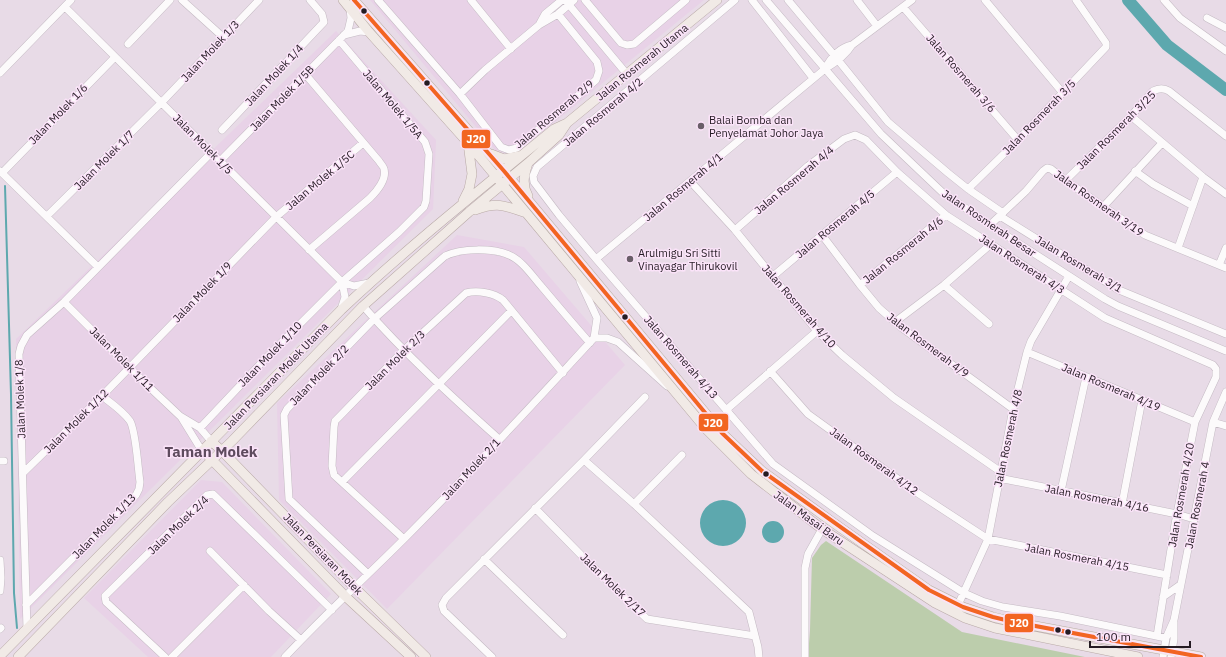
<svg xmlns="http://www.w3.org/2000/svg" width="1226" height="657" viewBox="0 0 1226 657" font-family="'IBM Plex Sans',sans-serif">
<rect width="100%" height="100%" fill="#e8dbe7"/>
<path fill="#e8d2e7" d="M 370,0 L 704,0 L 516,154 L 497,152 Z
M 336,31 L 436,140 L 433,209 L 20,619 L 16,339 Z
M 457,235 L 524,247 L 625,365 L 387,609 L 279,500 L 277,403 Z
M 201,480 L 222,482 L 331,594 L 271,657 L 148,657 L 84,598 Z"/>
<path fill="#bccdac" d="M 826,541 L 962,632 L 1085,657 L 808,657 L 810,630 L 812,558 L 821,545 Z"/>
<path fill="#5da8ae" d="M700 523a23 23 0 1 1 46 0a23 23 0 1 1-46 0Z
M762 532a11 11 0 1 1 22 0a11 11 0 1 1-22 0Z"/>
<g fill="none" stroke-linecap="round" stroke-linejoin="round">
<path stroke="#5da8ae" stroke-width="2" d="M 5,186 L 11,394 L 14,593 L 17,628"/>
<path stroke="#5da8ae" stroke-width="12" d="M 1128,0 L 1167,45 L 1226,90"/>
<g stroke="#c4bac3" stroke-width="8">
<path id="minor" d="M 182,0 L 223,37
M 378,0 L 460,94 L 501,147 L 509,150 L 517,148 L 596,80 L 599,71 L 597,62 L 558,14
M 471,0 L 511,49
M 565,0 L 626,73
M 585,0 L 621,43 L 627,45 L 634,44 L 686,0
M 735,0 L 537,167 L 533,176 L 534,182 L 559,215 L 596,259 L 773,464 L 873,536 L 964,593 L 982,601 L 1003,607 L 1060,616 L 1166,638
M 752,0 L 813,78
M 766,0 L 881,134 L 942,192 L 990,225 L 1105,299 L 1118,306 L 1226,351
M 788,0 L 834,55
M 857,0 L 877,26
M 985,0 L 1062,92
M 1164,0 L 1180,18 L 1226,51
M 65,7 L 342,282 L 354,286 L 369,283
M 903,7 L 1018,140
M 1207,18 L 1226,28
M 539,25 L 545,14 L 562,0
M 344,35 L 360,31 L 369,32
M 128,44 L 170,0
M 838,60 L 888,122 L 948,173 L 968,189 L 1003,213
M 825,69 C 831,57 839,48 852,45 L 912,0
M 0,73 L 71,0
M 306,75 L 379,161 C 380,163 384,167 384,169 C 387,179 376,192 370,198 L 309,250
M 460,94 L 485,70 L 539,25 L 558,14 L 574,0
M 1131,116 L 1203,177 L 1226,194
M 222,130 L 324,22 L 322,14 L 310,0
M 220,161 L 348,31 L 351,18 L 350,9
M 0,171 L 98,267
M 1135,171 L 1153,184 L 1193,206
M 2,173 L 115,57
M 1066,180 L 1131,116 L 1153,91 C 1159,88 1164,88 1169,91 L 1226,136
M 690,181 L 735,230 L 817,331 L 842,355 L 894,398 L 1001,472
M 968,189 L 1018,140 L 1106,47 L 1106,43 L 1076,0
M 1103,207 L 1162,143
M 47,216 L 161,103 L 259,0
M 1000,216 L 1119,290 L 1226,334
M 990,225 L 1026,191 L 1043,171 L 1047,168 L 1051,169 L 1069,183 L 1145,235 L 1226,268
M 735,230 L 808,166 L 844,139 L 855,135 L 866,140 L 897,172 L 946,215 L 1105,318 L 1213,365 L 1216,369 L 1216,377 L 1195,422 L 1175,524 L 1157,636
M 822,235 L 860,285 L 879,308 L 902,328 L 1013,409
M 1178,248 L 1203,177
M 596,259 L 825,69 C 835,63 846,55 852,45
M 1219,265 L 1226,248
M 772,277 L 897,172
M 860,285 L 946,215
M 944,285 L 989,324
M 64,302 L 145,383 L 180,416 L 200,428 L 211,441
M 363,306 C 405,354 452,397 499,439
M 341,309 L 345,297 L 342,282
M 895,322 L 944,285 L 991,244
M 594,338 L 607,338 L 618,342 L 667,386
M 1027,352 L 1195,422
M 770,371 L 808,414 L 916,492 L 988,539 L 1167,575
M 726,410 L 817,331
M 181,417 L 202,451
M 1213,422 L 1226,426
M 200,428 L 266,358 L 342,282 L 399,232 L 424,207 L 426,201 L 429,154 L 425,142 L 339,40
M 584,460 L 634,504 L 749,612 L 758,647 L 759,657
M 0,461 L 4,461
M 23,473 L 102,396 L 276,217 L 363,143
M 999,478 L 1177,514 L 1194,519
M 342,482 L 511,311
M 1061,491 L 1086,377
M 634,504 L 682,455
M 1122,504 L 1142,400
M 535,508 L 584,558 L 647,619 L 755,636
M 404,539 L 334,475 L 332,466 L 334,427 L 335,421 L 340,416 L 404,350 L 466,293 C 478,290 494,293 503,300 L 563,373
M 210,551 L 269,611 L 301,640
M 484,559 L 563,635
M 0,560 L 1,578 L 0,591
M 368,574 L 289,499 L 284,415 L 287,409 L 374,319 L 445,256 C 461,248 493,248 509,255 C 522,260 533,277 542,287 C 558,306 574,325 590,343
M 1163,597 L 1180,585
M 26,605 L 136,495 L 139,489 L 140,482 C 138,469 136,431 130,421 C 123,411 111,403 102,396
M 958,605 L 988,539 L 1013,409 L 1027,352 L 1031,341 L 1069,276
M 0,629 L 1,628
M 27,629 L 19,354 L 21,346 L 27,335 L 64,302 L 211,153
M 165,657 L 106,602 L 105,596 L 207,495 L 213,494 L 332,610
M 172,657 L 244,585
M 285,657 C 323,616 365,578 405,538 C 470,473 532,405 594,338 L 597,318 L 580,281
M 492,657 L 444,611 L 442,605 L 446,598 L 584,460 L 645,397
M 805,657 L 805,568 L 808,554 L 822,529
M 1163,657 L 1166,638 L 1174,620 L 1213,422 L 1226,392
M 1171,657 L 1174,639 L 1174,622"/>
</g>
<g stroke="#b8a9a6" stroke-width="10">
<path id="major" d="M 343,0 L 369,32 L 468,143 L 706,429 L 751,474 L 822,529 L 935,603 L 965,618 L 995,628 L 1138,657
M 354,0 L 504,171 L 722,433 L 762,471 L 831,521 L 929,590 L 963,607 L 993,617 L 1014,622 L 1201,657
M 491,154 L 504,159 L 519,156
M 528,196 C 522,185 524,175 528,163
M 463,201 L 469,189 L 472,174 L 468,143
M 475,210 C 497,202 504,205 526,213
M 211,441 L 221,450 L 354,587 L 426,657
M 209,457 L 345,596 L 411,657
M 0,656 L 341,310 C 409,246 482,188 554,129 L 567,123
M 18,657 L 168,502 L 232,441 L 363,306 L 469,212 L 528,163 L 559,135 L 567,123 L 717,0"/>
</g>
<use href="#minor" stroke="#fcfafb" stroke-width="7"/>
<use href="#major" stroke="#f1eae6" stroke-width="9"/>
<g stroke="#fbe3f9" stroke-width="7">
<path id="bus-1" d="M 354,0 L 504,171 L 722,433 L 762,471 L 929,590 L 963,607 L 993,617 L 1014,622 L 1201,657"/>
</g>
<use href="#bus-1" stroke="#f26522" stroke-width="4"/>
</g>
<g fill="#241b23" stroke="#fbe3f9" stroke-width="1.5">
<circle cx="364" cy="11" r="3.5"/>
<circle cx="427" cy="83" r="3.5"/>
<circle cx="625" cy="317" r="3.5"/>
<circle cx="766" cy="474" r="3.5"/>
<circle cx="1058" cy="630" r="3.5"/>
<circle cx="1068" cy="632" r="3.5"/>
</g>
<g fill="#695e68" stroke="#fbe3f9" stroke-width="1.5">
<circle cx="701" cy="126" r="4"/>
<circle cx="630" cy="259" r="4"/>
</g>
<g text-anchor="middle" stroke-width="3" stroke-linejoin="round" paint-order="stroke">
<g font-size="11" fill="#241b23" stroke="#fbe3f9">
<text transform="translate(210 51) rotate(-47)" y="4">Jalan Molek 1/3</text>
<text transform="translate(642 62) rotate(-39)" y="4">Jalan Rosmerah Utama</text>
<text transform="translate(961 73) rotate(49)" y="4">Jalan Rosmerah 3/6</text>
<text transform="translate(274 75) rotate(-47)" y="4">Jalan Molek 1/4</text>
<text transform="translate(282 98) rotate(-46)" y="4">Jalan Molek 1/5B</text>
<text transform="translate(393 104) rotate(50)" y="4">Jalan Molek 1/5A</text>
<text transform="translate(603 112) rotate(-40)" y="4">Jalan Rosmerah 4/2</text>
<text transform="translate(58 114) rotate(-46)" y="4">Jalan Molek 1/6</text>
<text transform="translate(554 114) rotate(-40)" y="4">Jalan Rosmerah 2/9</text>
<text transform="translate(1039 117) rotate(-46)" y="4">Jalan Rosmerah 3/5</text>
<text transform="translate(1116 130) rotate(-45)" y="4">Jalan Rosmerah 3/25</text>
<text transform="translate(203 144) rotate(45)" y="4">Jalan Molek 1/5</text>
<text transform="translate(104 160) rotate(-45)" y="4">Jalan Molek 1/7</text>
<text transform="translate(320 180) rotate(-40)" y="4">Jalan Molek 1/5C</text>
<text transform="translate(794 180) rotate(-40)" y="4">Jalan Rosmerah 4/4</text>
<text transform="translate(683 187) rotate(-40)" y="4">Jalan Rosmerah 4/1</text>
<text transform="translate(1099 203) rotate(35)" y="4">Jalan Rosmerah 3/19</text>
<text transform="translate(989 223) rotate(34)" y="4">Jalan Rosmerah Besar</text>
<text transform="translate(835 224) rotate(-40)" y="4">Jalan Rosmerah 4/5</text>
<text transform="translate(903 250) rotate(-39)" y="4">Jalan Rosmerah 4/6</text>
<text transform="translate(1022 264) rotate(33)" y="4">Jalan Rosmerah 4/3</text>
<text transform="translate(1079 264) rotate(31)" y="4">Jalan Rosmerah 3/1</text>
<text transform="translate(202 292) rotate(-46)" y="4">Jalan Molek 1/9</text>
<text transform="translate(799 306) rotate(49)" y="4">Jalan Rosmerah 4/10</text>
<text transform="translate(928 345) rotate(37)" y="4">Jalan Rosmerah 4/9</text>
<text transform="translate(270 354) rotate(-46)" y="4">Jalan Molek 1/10</text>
<text transform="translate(681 357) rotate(49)" y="4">Jalan Rosmerah 4/13</text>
<text transform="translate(122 359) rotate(45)" y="4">Jalan Molek 1/11</text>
<text transform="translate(395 360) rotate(-45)" y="4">Jalan Molek 2/3</text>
<text transform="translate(319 375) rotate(-46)" y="4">Jalan Molek 2/2</text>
<text transform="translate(276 376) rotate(-46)" y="4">Jalan Persiaran Molek Utama</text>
<text transform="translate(1111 387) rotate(23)" y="4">Jalan Rosmerah 4/19</text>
<text transform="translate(20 399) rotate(-92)" y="4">Jalan Molek 1/8</text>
<text transform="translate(76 421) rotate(-45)" y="4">Jalan Molek 1/12</text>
<text transform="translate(1008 438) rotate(-78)" y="4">Jalan Rosmerah 4/8</text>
<text transform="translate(874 461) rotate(36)" y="4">Jalan Rosmerah 4/12</text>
<text transform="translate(471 469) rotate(-47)" y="4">Jalan Molek 2/1</text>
<text transform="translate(1181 495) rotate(-80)" y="4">Jalan Rosmerah 4/20</text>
<text transform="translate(1097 498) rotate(11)" y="4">Jalan Rosmerah 4/16</text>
<text transform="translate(1197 505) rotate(-79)" y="4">Jalan Rosmerah 4</text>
<text transform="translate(809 518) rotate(36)" y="4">Jalan Masai Baru</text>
<text transform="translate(178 525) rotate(-44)" y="4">Jalan Molek 2/4</text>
<text transform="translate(104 526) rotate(-46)" y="4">Jalan Molek 1/13</text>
<text transform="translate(323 554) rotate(46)" y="4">Jalan Persiaran Molek</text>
<text transform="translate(1077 557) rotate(11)" y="4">Jalan Rosmerah 4/15</text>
<text transform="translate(613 585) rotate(44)" y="4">Jalan Molek 2/17</text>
</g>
<g font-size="11" fill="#241b23" stroke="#fbe3f9" text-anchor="start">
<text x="709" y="124">Balai Bomba dan<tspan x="709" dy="13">Penyelamat Johor Jaya</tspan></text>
<text x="638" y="257">Arulmigu Sri Sitti<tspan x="638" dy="13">Vinayagar Thirukovil</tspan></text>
</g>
<g font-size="15" font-weight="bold" fill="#5e4b5e" stroke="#fbe3f9">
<text x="211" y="457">Taman Molek</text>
</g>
</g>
<g stroke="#fbe3f9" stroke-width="1.5">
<rect x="461" y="129" width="30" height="20" rx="4" fill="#f26522"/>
<rect x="698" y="413" width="31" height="19" rx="4" fill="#f26522"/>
<rect x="1004" y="613" width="30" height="20" rx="4" fill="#f26522"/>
</g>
<g font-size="11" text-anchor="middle" font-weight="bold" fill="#fff">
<text x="476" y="143">J20</text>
<text x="713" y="427">J20</text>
<text x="1019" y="627">J20</text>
</g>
<path d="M1090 641v6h100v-6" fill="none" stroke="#241b23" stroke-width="2"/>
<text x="1096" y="641" font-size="12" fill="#241b23" stroke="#fbe3f9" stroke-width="3" paint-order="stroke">100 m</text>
</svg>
